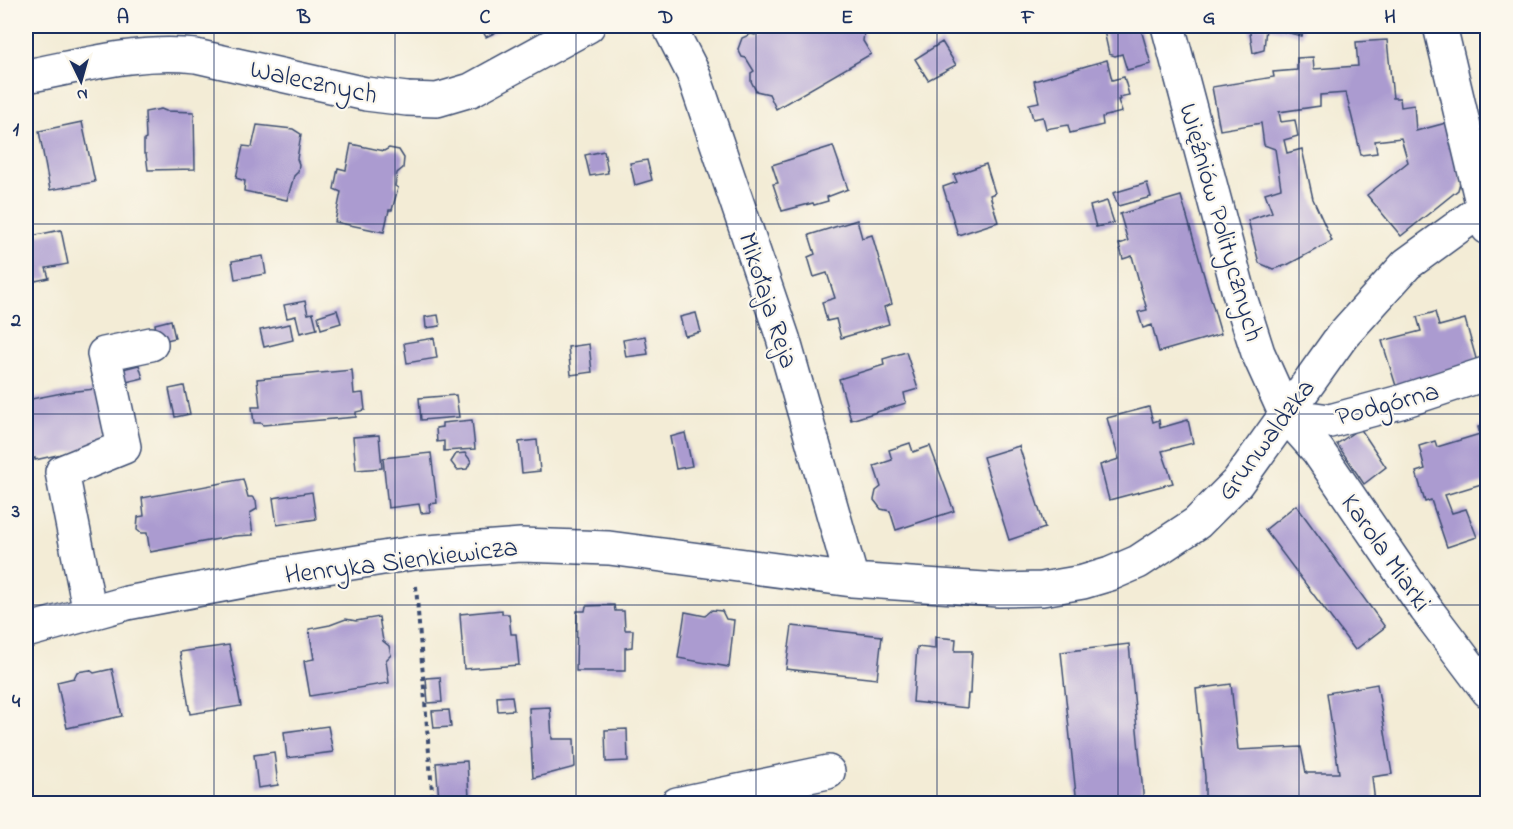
<svg xmlns="http://www.w3.org/2000/svg" width="1513" height="829" viewBox="0 0 1513 829" font-family="'Indie Flower',sans-serif">
<rect width="100%" height="100%" fill="#fbf7ec"/>
<filter id="ink" filterUnits="userSpaceOnUse"><feTurbulence type="fractalNoise" baseFrequency=".0167" numOctaves="2"/><feDisplacementMap in="SourceGraphic" scale="12" xChannelSelector="R" yChannelSelector="G"/><feConvolveMatrix kernelMatrix="1 2 1 2 8 2 1 2 1" color-interpolation-filters="sRGB"/></filter>
<filter id="wash" filterUnits="userSpaceOnUse"><feTurbulence type="fractalNoise" baseFrequency=".008" numOctaves="4" result="noise"/><feDisplacementMap in="SourceGraphic" scale="24" xChannelSelector="R" yChannelSelector="G"/><feGaussianBlur stdDeviation="1.35" result="paint"/><feColorMatrix in="noise" values="0 0 0 0 0 0 0 0 0 0 0 0 0 0 0 0 0 1.4 0 .05"/><feComposite in="paint" operator="in"/></filter>
<g filter="url(#wash)">
<rect width="100%" height="100%" fill="#f3ecd6"/>
<g id="blocks">
<path fill="#ab9bd0" d="M 480,26 L 504,26 L 505,28 L 486,37 Z
M 770,26 L 860,26 L 864,33 L 863,41 L 871,54 L 776,109 L 769,94 L 756,91 L 751,81 L 751,73 L 754,71 L 746,58 L 742,57 L 738,49 L 742,38 L 751,34 L 755,35 Z
M 1103,26 L 1140,26 L 1151,64 L 1127,70 L 1122,54 L 1115,56 L 1109,54 Z
M 1249,26 L 1305,26 L 1302,36 L 1266,27 L 1264,50 L 1253,53 Z
M 1387,40 L 1393,98 L 1400,98 L 1401,107 L 1414,105 L 1416,131 L 1446,123 L 1461,179 L 1458,190 L 1401,236 L 1367,195 L 1408,162 L 1401,138 L 1375,141 L 1377,153 L 1361,155 L 1346,93 L 1320,95 L 1320,106 L 1279,112 L 1281,122 L 1295,120 L 1298,136 L 1284,140 L 1287,153 L 1302,149 L 1313,199 L 1332,241 L 1287,265 L 1273,269 L 1259,263 L 1248,220 L 1272,212 L 1265,193 L 1281,188 L 1275,149 L 1264,145 L 1261,123 L 1220,130 L 1212,87 L 1274,77 L 1273,72 L 1297,70 L 1297,58 L 1313,57 L 1314,69 L 1358,66 L 1356,42 Z
M 942,42 L 956,65 L 928,80 L 915,59 Z
M 1107,60 L 1112,80 L 1124,77 L 1129,95 L 1119,97 L 1120,100 L 1118,100 L 1122,112 L 1102,117 L 1103,125 L 1070,133 L 1068,125 L 1046,129 L 1043,117 L 1033,119 L 1029,104 L 1039,102 L 1034,81 Z
M 161,109 L 166,111 L 194,112 L 195,169 L 148,170 L 146,154 L 144,154 L 144,140 L 146,139 L 145,112 Z
M 82,122 L 95,182 L 50,190 L 39,131 Z
M 257,125 L 293,129 L 301,134 L 297,159 L 299,164 L 298,172 L 294,176 L 287,200 L 244,191 L 245,181 L 236,178 L 243,146 L 252,147 Z
M 351,144 L 384,151 L 389,148 L 399,150 L 404,158 L 403,168 L 397,173 L 395,186 L 398,188 L 392,210 L 389,210 L 384,232 L 335,222 L 341,192 L 334,189 L 338,168 L 346,170 Z
M 833,146 L 848,189 L 827,197 L 828,201 L 814,205 L 813,203 L 782,211 L 773,184 L 778,183 L 772,165 Z
M 604,151 L 608,173 L 590,176 L 585,155 Z
M 647,160 L 652,180 L 635,185 L 630,163 Z
M 986,164 L 995,193 L 990,195 L 998,222 L 958,235 L 943,187 L 957,182 L 954,175 Z
M 1147,183 L 1151,197 L 1118,206 L 1113,193 Z
M 1181,196 L 1221,334 L 1159,352 L 1152,325 L 1143,328 L 1138,312 L 1147,310 L 1132,256 L 1123,259 L 1119,244 L 1128,241 L 1120,214 Z
M 1107,201 L 1114,223 L 1096,227 L 1090,206 Z
M 857,220 L 862,238 L 872,235 L 892,304 L 884,307 L 889,324 L 841,338 L 836,319 L 827,321 L 822,302 L 835,298 L 827,273 L 814,277 L 808,257 L 815,254 L 809,235 Z
M 61,230 L 68,264 L 46,268 L 49,278 L 35,281 L 33,271 L 29,271 L 26,254 L 26,237 Z
M 263,256 L 266,274 L 235,279 L 232,261 Z
M 305,301 L 308,314 L 313,313 L 317,329 L 300,333 L 296,316 L 287,318 L 284,305 Z
M 337,310 L 341,323 L 321,329 L 318,316 Z
M 1435,312 L 1439,326 L 1465,319 L 1477,362 L 1396,386 L 1382,341 L 1421,331 L 1417,317 Z
M 696,313 L 701,332 L 685,336 L 680,317 Z
M 438,315 L 440,326 L 426,328 L 425,317 Z
M 171,320 L 175,338 L 158,342 L 155,324 Z
M 290,324 L 293,340 L 264,347 L 260,330 Z
M 645,336 L 648,354 L 626,357 L 623,340 Z
M 434,338 L 437,358 L 407,363 L 404,343 Z
M 589,344 L 592,372 L 571,375 L 568,347 Z
M 906,352 L 918,389 L 904,393 L 906,403 L 851,420 L 839,379 L 884,365 L 883,359 Z
M 139,365 L 143,378 L 122,383 L 119,370 Z
M 352,370 L 354,394 L 363,393 L 365,410 L 356,412 L 356,417 L 263,425 L 262,423 L 254,423 L 252,407 L 260,407 L 257,379 Z
M 184,386 L 190,414 L 175,417 L 169,389 Z
M 95,389 L 108,409 L 106,444 L 35,460 L 35,458 L 26,460 L 26,400 L 67,392 Z
M 456,395 L 459,417 L 421,420 L 419,398 Z
M 1149,407 L 1153,422 L 1159,420 L 1160,428 L 1188,420 L 1193,443 L 1162,451 L 1173,483 L 1109,500 L 1100,465 L 1119,459 L 1107,418 Z
M 472,420 L 475,449 L 444,451 L 444,441 L 437,442 L 436,428 L 442,427 L 442,423 Z
M 1488,425 L 1488,482 L 1445,495 L 1452,513 L 1466,509 L 1477,537 L 1447,547 L 1431,500 L 1425,502 L 1416,472 L 1425,469 L 1419,446 L 1435,441 L 1437,447 L 1480,434 L 1478,427 Z
M 1360,428 L 1386,467 L 1364,484 L 1337,444 Z
M 685,433 L 692,466 L 676,469 L 670,437 Z
M 379,435 L 382,468 L 356,470 L 353,437 Z
M 537,440 L 540,471 L 522,473 L 519,442 Z
M 910,443 L 913,452 L 930,446 L 954,511 L 896,530 L 890,511 L 881,509 L 874,500 L 876,491 L 881,487 L 874,466 L 892,460 L 889,450 Z
M 1019,446 L 1045,528 L 1009,540 L 983,457 Z
M 431,453 L 437,503 L 429,504 L 430,512 L 421,513 L 419,504 L 388,508 L 383,458 Z
M 465,453 L 471,461 L 467,469 L 457,470 L 451,462 L 456,454 Z
M 243,479 L 248,497 L 252,497 L 256,501 L 257,509 L 250,513 L 253,535 L 234,536 L 150,552 L 147,533 L 141,533 L 137,530 L 138,517 L 144,516 L 142,498 Z
M 312,492 L 316,519 L 277,525 L 273,498 Z
M 1296,505 L 1385,627 L 1355,650 L 1265,530 Z
M 614,605 L 615,611 L 624,611 L 625,630 L 633,630 L 632,647 L 625,648 L 625,671 L 576,671 L 577,611 L 585,611 L 586,606 Z
M 502,610 L 502,614 L 509,614 L 511,634 L 516,634 L 519,665 L 464,669 L 460,614 Z
M 712,610 L 722,611 L 726,619 L 734,620 L 729,667 L 678,658 L 685,612 L 705,616 Z
M 379,617 L 383,641 L 389,646 L 391,655 L 386,660 L 389,683 L 310,696 L 304,661 L 314,659 L 309,629 L 330,625 L 346,619 L 356,621 Z
M 792,626 L 882,636 L 877,679 L 786,669 Z
M 935,637 L 956,639 L 955,651 L 972,651 L 970,694 L 968,694 L 967,708 L 913,702 L 917,647 L 935,649 Z
M 1129,644 L 1144,804 L 1077,804 L 1061,652 Z
M 229,645 L 241,706 L 190,714 L 180,652 Z
M 112,669 L 122,716 L 67,728 L 57,682 L 74,678 L 77,672 L 90,670 L 94,673 Z
M 440,677 L 442,702 L 428,703 L 426,678 Z
M 1231,684 L 1238,750 L 1301,747 L 1306,773 L 1339,773 L 1327,693 L 1377,684 L 1392,774 L 1372,777 L 1375,803 L 1205,804 L 1205,777 L 1196,689 Z
M 512,696 L 514,710 L 498,711 L 497,697 Z
M 550,707 L 552,739 L 574,739 L 575,767 L 533,778 L 529,708 Z
M 449,710 L 451,727 L 434,728 L 432,711 Z
M 328,726 L 333,752 L 287,758 L 284,732 Z
M 627,729 L 628,761 L 606,762 L 605,730 Z
M 274,752 L 278,785 L 258,788 L 254,755 Z
M 467,761 L 469,798 L 439,800 L 436,763 Z"/>
</g>
</g>
<g filter="url(#ink)">
<use href="#blocks" fill-opacity="0" stroke="#3b4b70" stroke-width="1.5"/>
<g fill="none" stroke-linecap="round" stroke-linejoin="round">
<g stroke="#3b4b70" stroke-width="36">
<path id="minor" d="M 669,26 L 693,73 L 783,338 L 852,580
M 1168,26 L 1241,300 L 1258,353 L 1286,415 L 1318,451 L 1426,609 L 1488,691
M 1440,26 L 1488,228
M 26,76 C 81,66 139,49 196,56 L 366,94 L 407,99 L 437,100 L 471,90 L 588,26
M 1286,415 L 1330,421 L 1400,402 L 1488,373
M 90,613 L 62,472 L 124,447 L 104,354 L 151,344
M 26,631 L 127,603 L 270,576 L 414,553 L 521,545 L 609,548 L 852,580 L 999,590 L 1042,589 L 1083,582 L 1110,574 L 1138,562 L 1197,523 L 1237,483 L 1342,336 L 1407,264 L 1488,205
M 677,804 L 828,772"/>
</g>
<path stroke="#3b4b70" stroke-width="4" stroke-dasharray="4.5 4.5" stroke-linecap="butt" d="M 416,586 L 433,804"/>
<use href="#minor" stroke="#fff" stroke-width="33"/>
</g>
</g>
<path fill="none" stroke="#1b2f5e" stroke-width="1.5" stroke-opacity="0.55" d="M 214,26 L 214,804M 395,26 L 395,804M 576,26 L 576,804M 756,26 L 756,804M 937,26 L 937,804M 1118,26 L 1118,804M 1299,26 L 1299,804M 26,224 L 1488,224M 26,414 L 1488,414M 26,605 L 1488,605"/>
<g text-anchor="middle" stroke-width="4.5" stroke-linejoin="round" paint-order="stroke">
<g font-size="27" fill="#1b2f5e" stroke="#fbf7ec">
<text transform="translate(314 81) rotate(12)" y="9">Walecznych</text>
<text transform="translate(1222 222) rotate(74)" y="9">Więźniów Politycznych</text>
<text transform="translate(769 300) rotate(72)" y="9">Mikołaja Reja</text>
<text transform="translate(1387 403) rotate(-15)" y="9">Podgórna</text>
<text transform="translate(1265 439) rotate(-53)" y="9">Grunwaldzka</text>
<text transform="translate(1387 552) rotate(55)" y="9">Karola Miarki</text>
<text transform="translate(401 560) rotate(-7)" y="9">Henryka Sienkiewicza</text>
</g>
</g>
<rect width="1513" height="829" fill="none" stroke="#fbf7ec" stroke-width="66"/>
<g transform="translate(81 81) rotate(175)" stroke="#fbf7ec" stroke-width="4.5" paint-order="stroke">
<path d="M0-4.5L10 22L0 15L-10 22Z" fill="#1b2f5e"/>
<text y="-9" font-size="16" font-weight="bold" text-anchor="middle" fill="#1b2f5e">N</text>
</g>
<rect x="33" y="33" width="1447" height="763" fill="none" stroke="#1b2f5e" stroke-width="2"/>
<g font-size="20" text-anchor="middle" font-weight="bold" fill="#1b2f5e">
<text x="123" y="23">A</text>
<text x="304" y="23">B</text>
<text x="485" y="23">C</text>
<text x="666" y="23">D</text>
<text x="847" y="23">E</text>
<text x="1028" y="23">F</text>
<text x="1209" y="23">G</text>
<text x="1390" y="23">H</text>
<text x="16" y="135">1</text>
<text x="16" y="326">2</text>
<text x="16" y="517">3</text>
<text x="16" y="707">4</text>
</g>
</svg>
